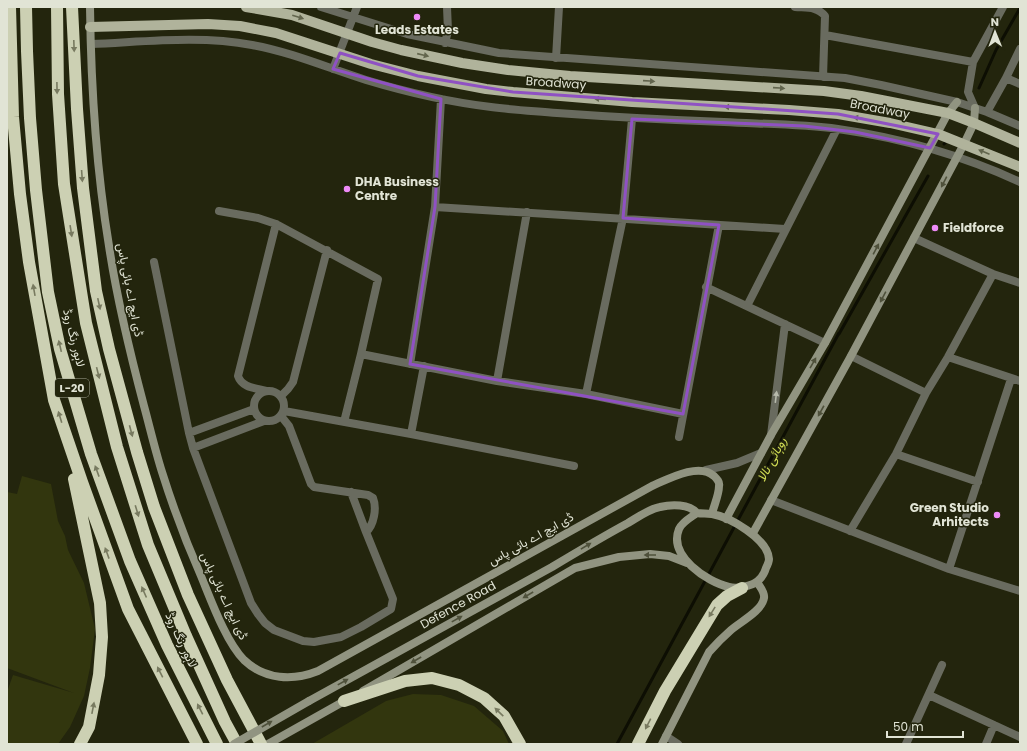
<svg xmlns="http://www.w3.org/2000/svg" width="1027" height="751" viewBox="0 0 1027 751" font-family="Poppins,Vazirmatn,sans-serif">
<rect width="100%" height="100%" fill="#23250d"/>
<path fill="#32360e" d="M 22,476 L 51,484 L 58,521 L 65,536 L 68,550 L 84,583 L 95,629 L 90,668 L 84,696 L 70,727 L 58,744 L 7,744 L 7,692 L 13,675 L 74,693 L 7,668 L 7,492 L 17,494 Z
M 413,694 L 441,695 L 474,706 L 503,731 L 509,744 L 312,744 L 386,701 Z"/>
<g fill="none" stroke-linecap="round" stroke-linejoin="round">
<path stroke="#0d0e03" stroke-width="3" d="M 979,88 L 996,50 L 1020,8
M 944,144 L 945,143
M 839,334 L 928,176
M 617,744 L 839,333"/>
<path stroke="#696b5f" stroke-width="8" d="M 321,7 L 407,34 L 499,53 L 845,78 L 881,85 L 957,102 L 987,112 L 1020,126
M 795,7 C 806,8 817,6 825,16 L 823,77
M 825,35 L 973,62
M 445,43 L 448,31 L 447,7
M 91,44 C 143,42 200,35 252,45 C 291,52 328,68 366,80 C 406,92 449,102 491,107 C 513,110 535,111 557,113 C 613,117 668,120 724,122 C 762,124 800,124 838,129 C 901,138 962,155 1020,182
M 556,58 L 559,7
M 333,69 L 357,7
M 1006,78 L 1020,49
M 975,108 L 968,92 L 973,62 L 1003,7
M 987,112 L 1006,78 L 1020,84
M 435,207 L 785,229
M 219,211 L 258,218 L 276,224 L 378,279 L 361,354 L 497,381 L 586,394 L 683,414
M 914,238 L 993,274 L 1020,283
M 154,262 L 189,433 L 193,448 L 251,603 L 258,614 L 265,623 L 274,630 L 303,641 L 314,642 L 341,637 L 361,627 L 391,609 L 393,599 L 366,532 C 374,525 377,508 373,498 L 368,495 L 314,487 L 311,484 L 289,426 L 281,416
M 706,287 L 825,343
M 747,306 L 837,129
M 851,356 L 926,393
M 948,357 L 1020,381
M 410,364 L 435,207 L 441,99
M 424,366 L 411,434 L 574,466
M 497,381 L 527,212
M254 406a15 15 0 1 1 30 0a15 15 0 1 1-30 0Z
M 267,391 C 256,388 242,388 238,376 L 276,224
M 586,394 L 623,218 L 632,119
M 281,396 L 288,389 L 293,382 L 327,250
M 284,411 L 411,434
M 344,422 L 361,354
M 189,433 L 254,409
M 771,435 L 785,324
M 679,437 L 719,225
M 193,448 L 264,421
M 896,454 L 978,482
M 706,470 L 737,463 L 761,453
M 351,492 L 366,532
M 771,500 L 949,569 L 1020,591
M 850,531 L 896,454 L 926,393 L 948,357 L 993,274
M 949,569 L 1011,379
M 929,695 L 1020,737
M 666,736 L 678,744
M 906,744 L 942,665
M 986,744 L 994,725"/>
<path stroke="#919481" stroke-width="8" d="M 90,7 C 91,87 96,167 109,246 C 117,300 130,353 144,406 C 150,428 155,450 162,472 C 173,507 186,542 201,576 C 211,600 226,642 244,660 C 265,680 293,681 318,671 L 652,486 C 668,479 699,462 714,476 C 717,479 720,482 719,486 C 719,495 714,505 712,514
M 697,513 C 702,514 707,513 712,514 C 730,517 768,539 769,559 C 769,562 767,566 766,568 C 764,575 759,581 753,584 C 745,587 738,589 729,587 C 707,582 668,556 679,529 C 682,522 690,518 697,513 Z
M 726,519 L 771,435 L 825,343 L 948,113 L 957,102
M 753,533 L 851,356 L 964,144 L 974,123 L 975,108
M 363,691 L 575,568 L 619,557 L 650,554 L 669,556 L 687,563
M 309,701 C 390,656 471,612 552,567 C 577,552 602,537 628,523 C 638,517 649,509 660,507 C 672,504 689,504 697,513
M 268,744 L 348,699
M 662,744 L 709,652 C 716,644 723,637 731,630 C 740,622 762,611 764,598 C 765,592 760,587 757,582"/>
<path stroke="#b0b39b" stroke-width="10" d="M 246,7 L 292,15 L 372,42 L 401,50 L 462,63 L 508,70 L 570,76 L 824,91 L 861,96 L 948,113 L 974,123 L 1020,143
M 90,27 L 208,24 L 240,26 L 276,33 L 371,64 L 418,76 L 486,89 L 513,92 L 632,102 L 789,110 L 838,114 L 890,123 L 938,134 L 1020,167"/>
<path stroke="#ccd0b3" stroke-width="12" d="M 10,7 L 13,117 L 20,194 L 29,262 L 54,400 L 82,482 L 128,609 L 197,744
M 26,7 L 27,51 L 30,118 L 36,190 L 48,292 L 60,349 L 91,454 L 130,561 L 167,645 L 217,744
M 57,7 L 58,94 L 64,184 L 86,323 L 117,447 L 148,545 L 186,636 L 225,722 L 237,744
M 72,7 L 77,109 L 83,188 L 96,291 L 109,349 L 137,452 L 154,507 L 188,595 L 227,680 L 261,744
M 74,479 L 100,603 L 102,637 L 99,675 L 89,727 L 80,744
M 344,701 L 405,681 L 432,678 L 459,685 L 484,698 L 504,716 L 520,744
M 638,744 L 665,691 L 717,605 L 727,596 L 742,588"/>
<path stroke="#919481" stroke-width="8" d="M 234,744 L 309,701"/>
</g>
<defs><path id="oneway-solid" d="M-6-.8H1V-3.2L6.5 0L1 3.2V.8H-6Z"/></defs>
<g fill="#62654d">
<use href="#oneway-solid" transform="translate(298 17) rotate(17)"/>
<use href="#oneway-solid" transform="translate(423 55) rotate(13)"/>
<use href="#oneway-solid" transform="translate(649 81) rotate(4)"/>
<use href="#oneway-solid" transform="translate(779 88) rotate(4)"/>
<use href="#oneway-solid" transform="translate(600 99) rotate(-176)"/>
<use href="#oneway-solid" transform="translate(730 107) rotate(-177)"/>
<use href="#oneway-solid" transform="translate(859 118) rotate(-171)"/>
<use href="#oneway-solid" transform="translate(984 152) rotate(-157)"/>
</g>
<g fill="#787a60">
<use href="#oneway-solid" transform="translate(74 46) rotate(88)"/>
<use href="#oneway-solid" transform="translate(57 88) rotate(89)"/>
<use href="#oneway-solid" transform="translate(82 176) rotate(86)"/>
<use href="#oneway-solid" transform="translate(71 231) rotate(81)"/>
<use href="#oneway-solid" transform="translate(34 290) rotate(-100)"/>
<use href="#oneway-solid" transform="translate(99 304) rotate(78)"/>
<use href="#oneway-solid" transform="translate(60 346) rotate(-103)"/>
<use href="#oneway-solid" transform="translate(98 373) rotate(76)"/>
<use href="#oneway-solid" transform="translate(60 417) rotate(-107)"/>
<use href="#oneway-solid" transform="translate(131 431) rotate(75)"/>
<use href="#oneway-solid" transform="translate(97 471) rotate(-110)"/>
<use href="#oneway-solid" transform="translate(137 511) rotate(73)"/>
<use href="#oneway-solid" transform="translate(107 553) rotate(-110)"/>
<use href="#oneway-solid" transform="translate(144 592) rotate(-114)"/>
<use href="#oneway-solid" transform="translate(712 612) rotate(122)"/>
<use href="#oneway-solid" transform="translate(160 672) rotate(-117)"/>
<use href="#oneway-solid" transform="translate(93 708) rotate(-79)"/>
<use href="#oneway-solid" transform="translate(200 709) rotate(-117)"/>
<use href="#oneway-solid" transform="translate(499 712) rotate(-136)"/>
<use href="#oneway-solid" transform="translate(648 724) rotate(117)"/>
</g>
<g fill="#4f513b">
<use href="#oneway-solid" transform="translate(944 182) rotate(117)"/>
<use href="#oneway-solid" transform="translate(876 249) rotate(-62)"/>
<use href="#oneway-solid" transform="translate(883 297) rotate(118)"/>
<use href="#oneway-solid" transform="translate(813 363) rotate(-60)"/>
<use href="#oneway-solid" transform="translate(821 411) rotate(119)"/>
<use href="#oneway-solid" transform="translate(586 546) rotate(-31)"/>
<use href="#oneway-solid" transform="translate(650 555) rotate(180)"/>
<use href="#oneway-solid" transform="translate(528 595) rotate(150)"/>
<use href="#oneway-solid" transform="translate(457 619) rotate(-29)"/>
<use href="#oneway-solid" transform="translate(416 660) rotate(150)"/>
<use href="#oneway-solid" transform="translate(343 682) rotate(-29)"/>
<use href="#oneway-solid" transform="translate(267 724) rotate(-30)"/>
</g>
<use fill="#b7baac" href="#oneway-solid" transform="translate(776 397) rotate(-83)"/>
<path fill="none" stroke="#8f51c3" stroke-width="3" stroke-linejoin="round" d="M 340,53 L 418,76 L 513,92 L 838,114 L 938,134 L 930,148 L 855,132 L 804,126 L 632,119 L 623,218 L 719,225 L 683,414 L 410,364 L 435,207 L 441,99 L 333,69 Z"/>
<g fill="#ee8bf8" stroke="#23250d" stroke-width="1.5">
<circle cx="417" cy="17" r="4"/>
<circle cx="347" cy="189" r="4"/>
<circle cx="935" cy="228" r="4"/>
<circle cx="997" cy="515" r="4"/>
</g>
<g text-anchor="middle" stroke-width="3" stroke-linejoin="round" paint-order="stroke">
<rect fill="#23250d" stroke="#a8ab99" stroke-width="1" x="55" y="379" width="34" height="18" rx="3"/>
<g font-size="11" font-weight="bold" fill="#e1e4d5">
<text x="72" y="392">L-20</text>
</g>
<g font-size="12" font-weight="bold" fill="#e1e4d5" stroke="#23250d" text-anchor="start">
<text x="417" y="34" text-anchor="middle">Leads Estates</text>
<text x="355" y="186">DHA Business<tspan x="355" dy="14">Centre</tspan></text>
<text x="943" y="232">Fieldforce</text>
<text x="989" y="512" text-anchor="end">Green Studio<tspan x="989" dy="14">Arhitects</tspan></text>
</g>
<g font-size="12" fill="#e1e4d5" stroke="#23250d">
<text transform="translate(556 83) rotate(4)" y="4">Broadway</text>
<text transform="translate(880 109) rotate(11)" y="4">Broadway</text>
<text transform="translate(130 290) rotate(79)" y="4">ڈی ایچ اے بائی پاس</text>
<text transform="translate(74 338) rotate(76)" y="4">لاہور رنگ روڈ</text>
<text transform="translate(531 539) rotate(-29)" y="4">ڈی ایچ اے بائی پاس</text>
<text transform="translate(224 596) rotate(65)" y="4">ڈی ایچ اے بائی پاس</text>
<text transform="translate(458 605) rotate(-29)" y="4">Defence Road</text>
<text transform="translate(181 640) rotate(65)" y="4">لاہور رنگ روڈ</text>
</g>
<g font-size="13" font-style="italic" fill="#d1dd54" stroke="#23250d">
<text transform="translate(771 459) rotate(-62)" y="5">روہائی نالا</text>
</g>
</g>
<rect width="1027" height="751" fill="none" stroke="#e1e4d5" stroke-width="16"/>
<g transform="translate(995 32) rotate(359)" stroke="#23250d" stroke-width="3" paint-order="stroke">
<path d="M0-3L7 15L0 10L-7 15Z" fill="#e1e4d5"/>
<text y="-6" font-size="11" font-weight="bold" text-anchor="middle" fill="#e1e4d5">N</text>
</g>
<path d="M887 731v6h76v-6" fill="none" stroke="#e1e4d5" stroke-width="2"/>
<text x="893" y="731" font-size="12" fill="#e1e4d5" stroke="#23250d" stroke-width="3" paint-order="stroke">50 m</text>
</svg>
